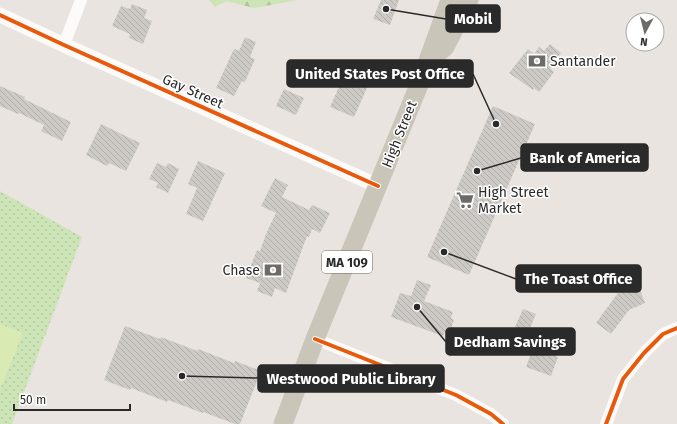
<svg xmlns="http://www.w3.org/2000/svg" width="677" height="424" viewBox="0 0 677 424" font-family="'Fira Sans',sans-serif">
<defs>
<pattern id="forest-firs" width="22" height="20" patternUnits="userSpaceOnUse"><rect width="22" height="20" fill="#cde5b6"/><path d="M5 1l3.5 6h-7zM16 11l3.5 6h-7z" fill="#b0c59d"/></pattern>
<pattern id="park-dots" width="8" height="8" patternUnits="userSpaceOnUse"><rect width="8" height="8" fill="#cde5b6"/><path d="M2 2h.1M6 6h.1" fill="none" stroke="#b0c59d" stroke-width="1.8" stroke-linecap="round"/></pattern>
<pattern id="building-back-hatch" width="6" height="6" patternUnits="userSpaceOnUse"><rect width="6" height="6" fill="#cdcac6"/><path d="M-1 5l2 2M0 0l6 6M5-1l2 2" fill="none" stroke="#b0aeaa"/></pattern>
</defs>
<rect width="100%" height="100%" fill="#e9e4df"/>
<path fill="url(#forest-firs)" d="M 209,0 L 298,0 L 254,8 L 226,1 L 215,7 Z"/>
<path fill="url(#park-dots)" d="M 0,191 L 82,237 L 12,424 L 0,424 Z"/>
<path fill="#d9eab3" d="M 0,324 L 23,333 L 0,390 Z"/>
<path fill="url(#building-back-hatch)" d="M 381,0 L 399,0 L 390,25 L 373,19 Z
M 132,4 L 147,10 L 144,18 L 152,21 L 143,44 L 129,38 L 130,34 L 112,26 L 121,6 L 130,9 Z
M 245,37 L 256,42 L 250,57 L 255,59 L 245,82 L 242,81 L 234,96 L 216,88 L 234,49 L 239,51 Z
M 550,44 L 561,53 L 550,68 L 554,72 L 539,92 L 534,88 L 533,90 L 509,73 L 528,49 L 534,54 L 539,47 L 544,51 Z
M 348,67 L 372,77 L 354,117 L 330,107 Z
M 0,86 L 25,97 L 24,99 L 71,122 L 62,141 L 41,131 L 44,125 L 19,113 L 18,114 L 0,106 Z
M 284,89 L 304,98 L 296,115 L 276,106 Z
M 493,106 L 535,124 L 469,275 L 427,257 Z
M 101,124 L 140,143 L 126,171 L 109,163 L 107,166 L 86,155 Z
M 198,161 L 225,173 L 203,221 L 186,214 L 197,188 L 188,184 Z
M 157,163 L 166,167 L 168,163 L 179,169 L 168,193 L 156,187 L 158,183 L 149,179 Z
M 275,178 L 288,185 L 282,197 L 309,210 L 312,205 L 330,213 L 320,233 L 312,229 L 309,237 L 307,236 L 286,293 L 275,288 L 272,297 L 257,291 L 260,283 L 246,278 L 257,250 L 260,251 L 266,234 L 276,213 L 261,206 Z
M 417,280 L 431,285 L 424,301 L 453,312 L 451,318 L 454,320 L 449,334 L 445,332 L 443,336 L 391,317 L 400,293 L 411,296 Z
M 638,285 L 645,303 L 629,310 L 611,334 L 596,323 L 618,293 Z
M 523,309 L 536,314 L 528,333 L 515,327 Z
M 125,326 L 160,339 L 161,337 L 197,351 L 198,349 L 234,363 L 235,361 L 261,371 L 240,424 L 235,424 L 203,412 L 203,413 L 168,400 L 167,402 L 131,388 L 130,390 L 104,380 Z
M 533,348 L 558,357 L 551,376 L 526,367 Z"/>
<g fill="none" stroke-linecap="round" stroke-linejoin="round">
<path stroke="#fcfbfa" stroke-width="12" d="M 64,45 L 81,0
M 315,339 L 456,395 L 491,414 L 503,424
M 606,424 L 623,379 L 644,353 L 663,334 L 677,328"/>
<path stroke="#fcfbfa" stroke-width="15" d="M 0,15 L 64,45 L 378,186"/>
<path stroke="#cac5b9" stroke-width="19" d="M 439,52 L 445,47 L 469,0
M 283,424 L 315,339 L 421,80 L 450,0"/>
<g stroke="#fff" stroke-width="6">
<path id="cycleway" d="M 0,15 L 64,45 L 378,186
M 315,339 L 456,395 L 491,414 L 503,424
M 606,424 L 623,379 L 644,353 L 663,334 L 677,328"/>
</g>
<use href="#cycleway" stroke="#e8590c" stroke-width="4"/>
</g>
<defs>
<g id="bank-bare" transform="scale(1.38)"><path d="M-6-4H6V4H-6ZM0-2.3a2.3 2.3 0 1 0 0 4.6a2.3 2.3 0 1 0 0-4.6Z" fill="#6d6b69" stroke="#fff" stroke-width="2.5" paint-order="stroke"/></g>
<g id="supermarket-bare" transform="scale(1.38)"><path d="M-6-5.5h2.5l.6 2H6L4.5 2H-2.5L-4.4-4H-6ZM-1.5 3.2a1.3 1.3 0 1 0 .1 0ZM3 3.2a1.3 1.3 0 1 0 .1 0Z" fill="#6d6b69" stroke="#fff" stroke-width="2.5" paint-order="stroke"/></g>
</defs>
<g fill-rule="evenodd">
<use href="#bank-bare" x="537" y="61"/>
<use href="#supermarket-bare" x="465" y="200"/>
<use href="#bank-bare" x="273" y="270"/>
</g>
<g text-anchor="middle" stroke-width="3" stroke-linejoin="round" paint-order="stroke">
<rect fill="#fff" stroke="#6a6a6a" stroke-width="1" x="322" y="251" width="50" height="22" rx="3"/>
<g font-size="13" font-weight="bold" fill="#2a2a2a">
<text x="347" y="267">MA 109</text>
</g>
<g font-size="14" fill="#2a2a2a" stroke="#fff" text-anchor="start">
<text x="550" y="66">Santander</text>
<text x="478" y="197">High Street<tspan x="478" dy="16">Market</tspan></text>
<text x="260" y="275" text-anchor="end">Chase</text>
</g>
<g font-size="14" fill="#2a2a2a" stroke="#fff">
<text transform="translate(193 91) rotate(24)" y="5">Gay Street</text>
<text transform="translate(399 134) rotate(-68)" y="5">High Street</text>
</g>
</g>
<path fill="none" stroke="#2a2a2a" stroke-width="1.5" d="M386 9L446 19M496 124L473 74M477 171L521 158M444 252L516 279M417 307L446 342M182 376L258 378"/>
<g fill="#2a2a2a" stroke="#fff" stroke-width="1.5">
<circle cx="386" cy="9" r="4"/>
<circle cx="496" cy="124" r="4"/>
<circle cx="477" cy="171" r="4"/>
<circle cx="444" cy="252" r="4"/>
<circle cx="417" cy="307" r="4"/>
<circle cx="182" cy="376" r="4"/>
</g>
<g fill="#2a2a2a" stroke="#2a2a2a" stroke-width="1.5">
<rect x="446" y="5" width="54" height="27" rx="4"/>
<rect x="287" y="60" width="186" height="27" rx="4"/>
<rect x="521" y="144" width="127" height="27" rx="4"/>
<rect x="516" y="265" width="125" height="27" rx="4"/>
<rect x="446" y="328" width="129" height="27" rx="4"/>
<rect x="258" y="365" width="186" height="27" rx="4"/>
</g>
<g font-size="15" text-anchor="middle" font-weight="bold" fill="#fff">
<text x="473" y="24">Mobil</text>
<text x="380" y="79">United States Post Office</text>
<text x="585" y="163">Bank of America</text>
<text x="578" y="284">The Toast Office</text>
<text x="510" y="347">Dedham Savings</text>
<text x="351" y="384">Westwood Public Library</text>
</g>
<g transform="translate(645 32) rotate(187)"><circle r="19" fill="#ffffff" stroke="#aaaaaa"/>
<path d="M0-3L7 15L0 10L-7 15Z" fill="#6d6b69"/>
<text y="-6" font-size="11" font-weight="bold" text-anchor="middle" fill="#2a2a2a">N</text>
</g>
<path d="M14 404v6h116v-6" fill="none" stroke="#2a2a2a" stroke-width="2"/>
<text x="20" y="404" font-size="12" fill="#2a2a2a" stroke="#ffffff" stroke-width="3" paint-order="stroke">50 m</text>
</svg>
